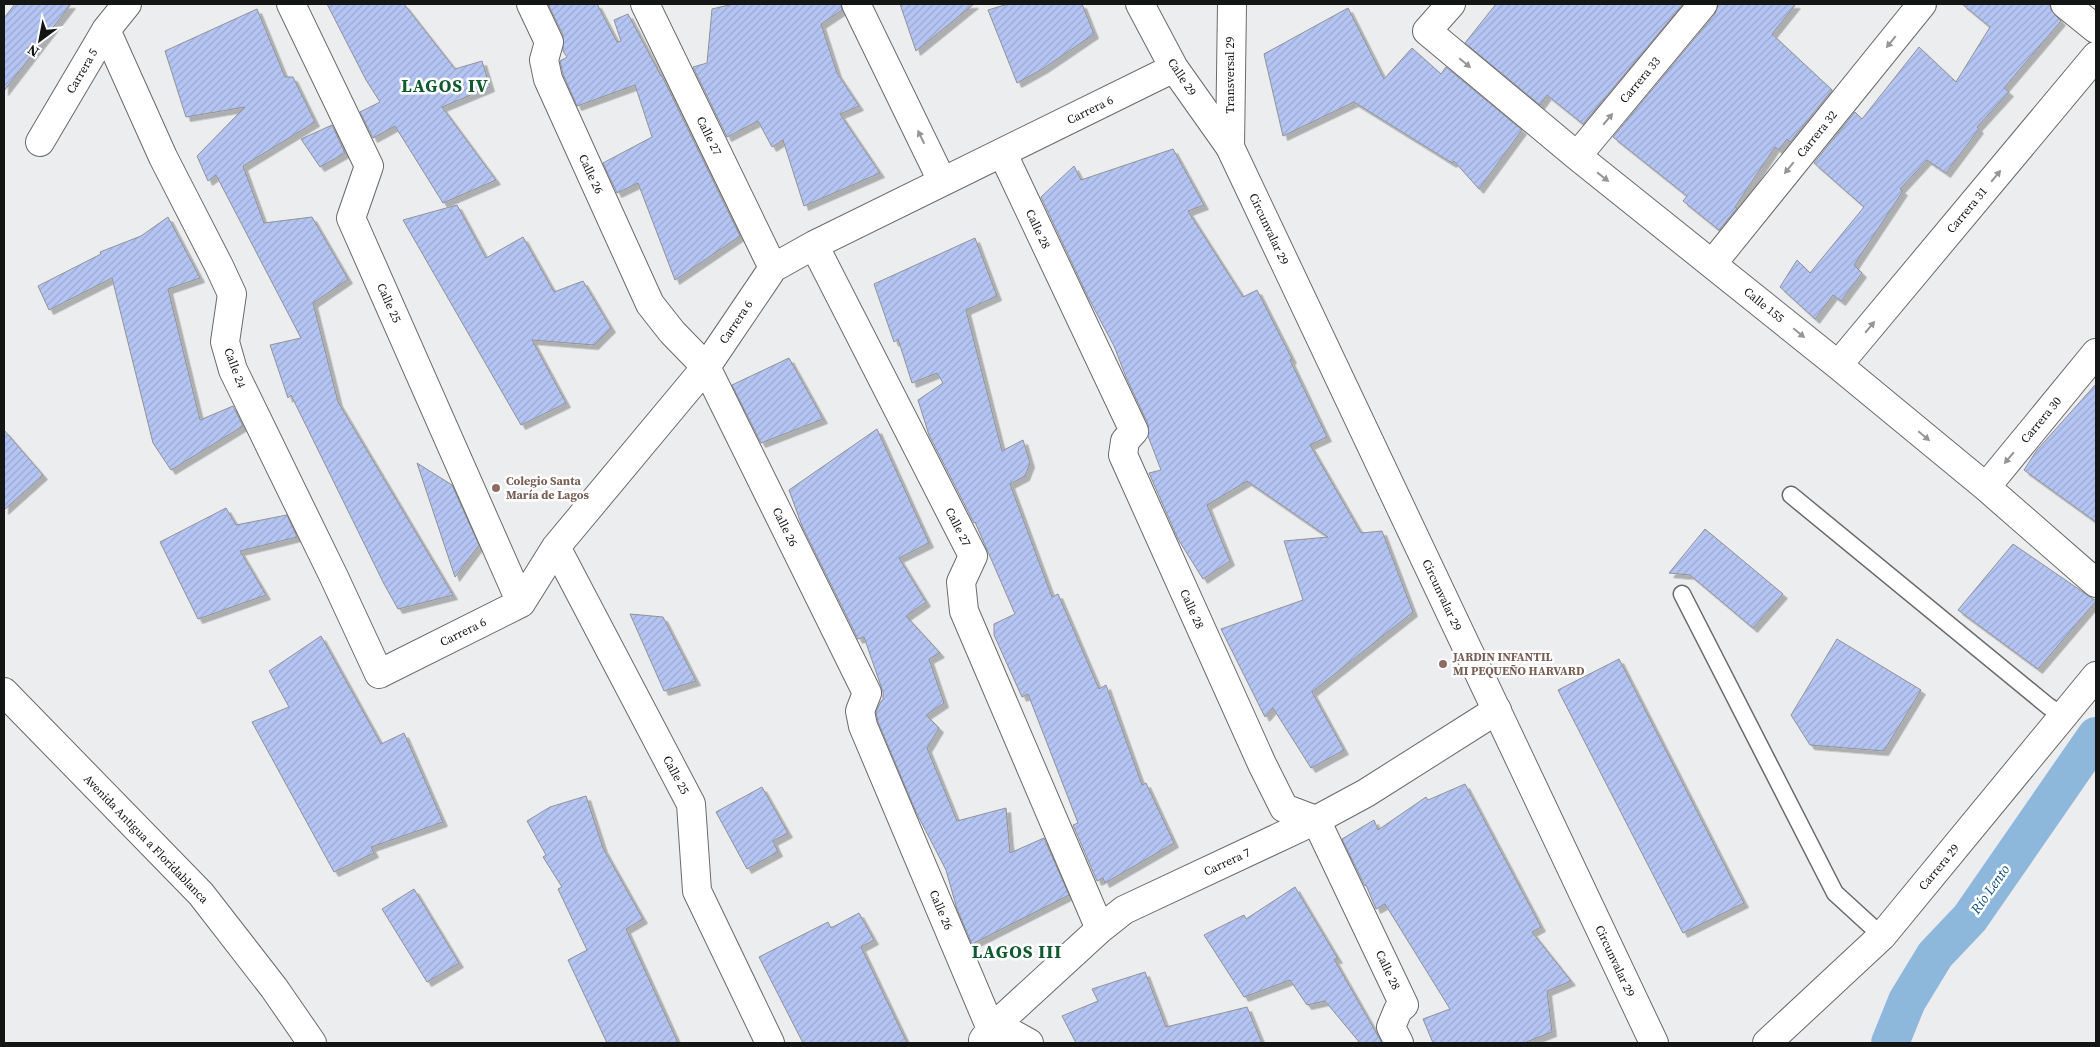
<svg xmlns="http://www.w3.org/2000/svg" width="2100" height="1047" viewBox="0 0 2100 1047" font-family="'Source Serif 4',serif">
<defs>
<pattern id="building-hatch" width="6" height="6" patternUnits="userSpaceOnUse" patternTransform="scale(1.25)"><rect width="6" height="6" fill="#b4c5f4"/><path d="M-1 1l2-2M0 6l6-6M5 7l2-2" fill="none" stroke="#9aa8d0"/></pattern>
<filter id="shadow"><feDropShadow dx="4.5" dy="4.5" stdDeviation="0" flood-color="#0004"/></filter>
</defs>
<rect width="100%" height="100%" fill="#ecedee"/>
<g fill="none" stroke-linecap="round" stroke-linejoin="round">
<path stroke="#8eb7dc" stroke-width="38" d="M 1890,1043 L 1907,1001 L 1935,955 L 1970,918 L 2096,736"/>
</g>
<path fill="url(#building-hatch)" stroke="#929294" filter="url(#shadow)" d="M 15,4 L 71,4 L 4,91 L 4,18 Z
M 327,4 L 404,4 L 455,69 L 482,61 L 490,87 L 442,107 L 496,180 L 443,203 L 395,126 L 373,138 L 360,112 L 380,102 L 366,80 Z
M 548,4 L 597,4 L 617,42 L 621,41 L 614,20 L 628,14 L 661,76 L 662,76 L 740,236 L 675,280 L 638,183 L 617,193 L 603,163 L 652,137 L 635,85 L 577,106 L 563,74 L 560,61 L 567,57 L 563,51 L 563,35 Z
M 733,4 L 841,4 L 842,10 L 821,24 L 837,73 L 859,106 L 840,114 L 880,173 L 804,206 L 783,140 L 772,147 L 758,121 L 727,137 L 693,67 L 707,63 L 712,9 Z
M 900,4 L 974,4 L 916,51 Z
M 1008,4 L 1082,4 L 1094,34 L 1044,68 L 1017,83 L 988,10 Z
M 1496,4 L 1683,4 L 1583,124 L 1547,95 L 1540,105 L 1465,43 Z
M 1718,4 L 1796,4 L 1772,34 L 1832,90 L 1790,142 L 1787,139 L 1779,150 L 1775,147 L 1735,207 L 1737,208 L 1719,230 L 1683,201 L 1687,196 L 1613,137 L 1715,14 Z
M 1962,4 L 2050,4 L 2051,10 L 2061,21 L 2004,88 L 2009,92 L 1977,127 L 1979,129 L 1946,173 L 1927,160 L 1900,189 L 1903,191 L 1854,265 L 1862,273 L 1841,301 L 1833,295 L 1815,319 L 1780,287 L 1797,260 L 1810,273 L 1864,207 L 1814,163 L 1855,112 L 1862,119 L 1919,47 L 1956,82 L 1990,27 Z
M 1348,8 L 1384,79 L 1412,48 L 1441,74 L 1446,67 L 1522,130 L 1479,189 L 1454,161 L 1452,163 L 1354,102 L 1283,136 L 1264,54 Z
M 257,9 L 285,77 L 293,77 L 315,122 L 243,166 L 264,223 L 312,217 L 348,279 L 313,303 L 338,402 L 453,595 L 398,609 L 384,584 L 291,395 L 288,398 L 270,345 L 301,338 L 216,175 L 208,181 L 197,156 L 245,107 L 186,117 L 165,51 Z
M 332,125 L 345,153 L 320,167 L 301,139 Z
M 1173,149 L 1204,205 L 1188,211 L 1243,297 L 1257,290 L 1292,359 L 1290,360 L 1327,437 L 1310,445 L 1361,533 L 1382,531 L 1413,612 L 1312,692 L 1344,750 L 1311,768 L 1273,708 L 1265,717 L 1221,629 L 1303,600 L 1284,541 L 1328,537 L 1247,481 L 1207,505 L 1230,561 L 1203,579 L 1178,539 L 1149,473 L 1161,470 L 1148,436 L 1148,424 L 1126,377 L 1114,346 L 1088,297 L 1041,197 L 1074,166 L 1081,180 Z
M 457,205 L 486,258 L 523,237 L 554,292 L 583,281 L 611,328 L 594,345 L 532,340 L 566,403 L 521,425 L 403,220 Z
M 168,217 L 200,278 L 168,289 L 200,420 L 233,406 L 243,426 L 171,470 L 153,443 L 112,278 L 49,310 L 38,286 L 101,254 L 100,252 L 141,236 Z
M 975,238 L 997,296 L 966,310 L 1002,451 L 1023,440 L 1030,463 L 1025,476 L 1010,484 L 1052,597 L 1058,594 L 1099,689 L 1106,685 L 1142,785 L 1146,783 L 1174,843 L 1105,883 L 1103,878 L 1097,881 L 1073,825 L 1078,823 L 1028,694 L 1022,697 L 994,635 L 994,624 L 1015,614 L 975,522 L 974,523 L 929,435 L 918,400 L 943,383 L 937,373 L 912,383 L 898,339 L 894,342 L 874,284 Z
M 789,358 L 823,419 L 761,443 L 732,385 Z
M 2096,384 L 2096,522 L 2024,470 L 2037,450 Z
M 877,429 L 929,543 L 899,558 L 926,602 L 906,616 L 940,653 L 929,659 L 944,703 L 926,715 L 939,728 L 927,748 L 957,821 L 1006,808 L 1010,853 L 1044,838 L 1069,895 L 972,944 L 957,909 L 946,870 L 916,812 L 878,722 L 876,712 L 881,701 L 883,700 L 883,692 L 864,637 L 858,639 L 802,526 L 789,490 Z
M 4,430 L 43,475 L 4,510 Z
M 417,463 L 452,485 L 479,545 L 455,577 Z
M 226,508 L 236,525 L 287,515 L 297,537 L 240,551 L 266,595 L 198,619 L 160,542 Z
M 1705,529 L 1783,594 L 1753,628 L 1690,575 L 1669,573 Z
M 2013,544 L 2096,601 L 2038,669 L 1958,610 Z
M 630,614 L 663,617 L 696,681 L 664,691 Z
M 321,636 L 381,744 L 404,733 L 443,822 L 371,847 L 374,853 L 334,872 L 252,722 L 289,707 L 269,671 Z
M 1837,639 L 1921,690 L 1884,751 L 1810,745 L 1791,715 Z
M 1619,659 L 1744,903 L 1683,933 L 1558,690 Z
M 1465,784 L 1541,927 L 1532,932 L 1571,981 L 1547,991 L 1552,1032 L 1524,1043 L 1433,1043 L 1423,1019 L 1450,1009 L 1385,904 L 1376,909 L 1366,885 L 1365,886 L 1342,839 L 1374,820 L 1378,830 L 1426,797 L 1428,800 Z
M 762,787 L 788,833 L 773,841 L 778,852 L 747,869 L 716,812 Z
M 586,796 L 603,848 L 643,919 L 626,929 L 678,1043 L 607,1043 L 568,960 L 587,950 L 558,889 L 562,887 L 543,857 L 546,855 L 527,821 L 550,807 Z
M 1295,887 L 1338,959 L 1334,959 L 1382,1043 L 1360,1043 L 1325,1001 L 1307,1005 L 1290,980 L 1244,997 L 1204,935 L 1244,915 L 1246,919 Z
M 414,889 L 459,963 L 427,982 L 382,909 Z
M 859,913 L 874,940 L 861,947 L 907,1043 L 803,1043 L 759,957 L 828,922 L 831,928 Z
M 1145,972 L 1166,1027 L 1247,1007 L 1262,1043 L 1076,1043 L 1062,1016 L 1098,1001 L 1092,989 Z"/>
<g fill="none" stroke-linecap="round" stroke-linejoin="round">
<g stroke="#6a6a6b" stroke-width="19">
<path id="service" d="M 1791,495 L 2048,706 L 2063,716
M 1682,594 L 1835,893 L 1882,936"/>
</g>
<g stroke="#6a6a6b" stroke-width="30">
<path id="minor" d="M 291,4 L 369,166 L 351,218 L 521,603
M 531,4 L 549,42 L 544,60 L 548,79 L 650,304 L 672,332 L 706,367 L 867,693 L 860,711 L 863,726 L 991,1029 L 1009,1032 L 1029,1043
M 645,4 L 773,268
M 856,4 L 942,181
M 1140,4 L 1174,68 L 1230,147
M 1451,4 L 1427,31 L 1577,156 L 1838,365 L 1986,487 L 2096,583
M 2065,4 L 2096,29
M 106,30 L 163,157 L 219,266 L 232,294 L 225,342 L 233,370 L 334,577 L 379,674 L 521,603 L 556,547 L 706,367 L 773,268 L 814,245 L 1174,68
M 40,142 L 106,30 L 127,4
M 1003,154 L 1134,431 L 1125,441 L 1123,455 L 1262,764 L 1284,808 L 1316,820 L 1404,1005 L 1398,1010 L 1391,1027 L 1399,1043
M 1577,156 L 1703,4
M 814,245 L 973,556 L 961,582 L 964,611 L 1100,929
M 1712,264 L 1922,4
M 1838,365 L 2096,56
M 1986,487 L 2096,353
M 556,547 L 691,804 L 697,891 L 770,1043
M 983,1040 L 991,1029 L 1100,929 L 1124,910 L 1316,820 L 1366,793 L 1497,710
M 1767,1043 L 1882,936 L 2096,676"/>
</g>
<g stroke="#6a6a6b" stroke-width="30">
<path id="tertiary" d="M 1232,4 L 1230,147 L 1654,1043
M 4,692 L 201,894 L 274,988 L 312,1043"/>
</g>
<use href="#service" stroke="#fff" stroke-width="16"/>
<use href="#minor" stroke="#fff" stroke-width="28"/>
<use href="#tertiary" stroke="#fff" stroke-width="28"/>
</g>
<defs><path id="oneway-solid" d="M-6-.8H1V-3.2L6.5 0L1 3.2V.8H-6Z" transform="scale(1.25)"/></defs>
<g fill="#959696">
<use href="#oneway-solid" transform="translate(1891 42) rotate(129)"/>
<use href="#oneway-solid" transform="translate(1465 63) rotate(40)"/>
<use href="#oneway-solid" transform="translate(1608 119) rotate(-50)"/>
<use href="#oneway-solid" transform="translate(921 137) rotate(-116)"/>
<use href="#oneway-solid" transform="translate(1789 168) rotate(129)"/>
<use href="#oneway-solid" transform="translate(1996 176) rotate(-50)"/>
<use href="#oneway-solid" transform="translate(1603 177) rotate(38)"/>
<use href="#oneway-solid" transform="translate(1870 327) rotate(-50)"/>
<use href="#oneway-solid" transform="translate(1799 333) rotate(39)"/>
<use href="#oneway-solid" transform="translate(1924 436) rotate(40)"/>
<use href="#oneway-solid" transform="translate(2009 458) rotate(130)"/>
</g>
<g fill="#8d6e63" stroke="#fff" stroke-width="2">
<circle cx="496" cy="488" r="5"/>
<circle cx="1443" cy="664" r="5"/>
</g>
<g text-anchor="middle" stroke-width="5" stroke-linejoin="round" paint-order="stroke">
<g font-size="12" fill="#141515" stroke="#fff">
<text transform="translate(82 71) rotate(-60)" y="4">Carrera 5</text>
<text transform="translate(1230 75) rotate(-90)" y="4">Transversal 29</text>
<text transform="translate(1182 77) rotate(57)" y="4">Calle 29</text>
<text transform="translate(1640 80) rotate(-50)" y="4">Carrera 33</text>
<text transform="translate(1090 110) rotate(-26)" y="4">Carrera 6</text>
<text transform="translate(1817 134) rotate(-51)" y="4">Carrera 32</text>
<text transform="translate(709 136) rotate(64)" y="4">Calle 27</text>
<text transform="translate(591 174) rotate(65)" y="4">Calle 26</text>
<text transform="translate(1967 210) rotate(-50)" y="4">Carrera 31</text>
<text transform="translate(1038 229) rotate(65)" y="4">Calle 28</text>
<text transform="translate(1269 229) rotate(65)" y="4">Circunvalar 29</text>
<text transform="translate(389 303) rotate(66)" y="4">Calle 25</text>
<text transform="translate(1764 305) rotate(39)" y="4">Calle 155</text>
<text transform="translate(736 322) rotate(-56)" y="4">Carrera 6</text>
<text transform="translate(235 368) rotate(70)" y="4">Calle 24</text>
<text transform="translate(2041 420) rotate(-50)" y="4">Carrera 30</text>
<text transform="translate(785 527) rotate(64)" y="4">Calle 26</text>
<text transform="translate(958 527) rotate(63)" y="4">Calle 27</text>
<text transform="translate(1442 595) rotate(65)" y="4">Circunvalar 29</text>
<text transform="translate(1192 609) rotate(66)" y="4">Calle 28</text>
<text transform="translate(463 632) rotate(-26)" y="4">Carrera 6</text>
<text transform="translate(676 775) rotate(62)" y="4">Calle 25</text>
<text transform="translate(146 839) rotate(46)" y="4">Avenida Antigua a Floridablanca</text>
<text transform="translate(1227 862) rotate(-25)" y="4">Carrera 7</text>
<text transform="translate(1939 867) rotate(-50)" y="4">Carrera 29</text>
<text transform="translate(941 910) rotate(67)" y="4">Calle 26</text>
<text transform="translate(1615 961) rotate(65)" y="4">Circunvalar 29</text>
<text transform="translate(1388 970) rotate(65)" y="4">Calle 28</text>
</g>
<g font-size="12" font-weight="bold" fill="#785e54" stroke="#fff" text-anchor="start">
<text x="506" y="485">Colegio Santa<tspan x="506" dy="14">María de Lagos</tspan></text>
<text x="1453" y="661">JARDIN INFANTIL<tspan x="1453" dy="14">MI PEQUEÑO HARVARD</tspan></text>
</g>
<g font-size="14" font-style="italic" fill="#0d4f7e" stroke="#fff">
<text transform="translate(1990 889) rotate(-55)" y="5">Río Lento</text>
</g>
<g font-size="18" font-weight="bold" letter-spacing="1" fill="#0e592d" stroke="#fff">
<text x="445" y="92">LAGOS IV</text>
<text x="1017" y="958">LAGOS III</text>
</g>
</g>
<rect width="2100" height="1047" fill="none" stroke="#141515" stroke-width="10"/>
<g transform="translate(40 40) rotate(212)" stroke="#ffffff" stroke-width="4" paint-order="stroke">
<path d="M0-4L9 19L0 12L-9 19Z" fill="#141515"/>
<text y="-8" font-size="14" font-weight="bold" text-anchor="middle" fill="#141515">N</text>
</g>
</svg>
